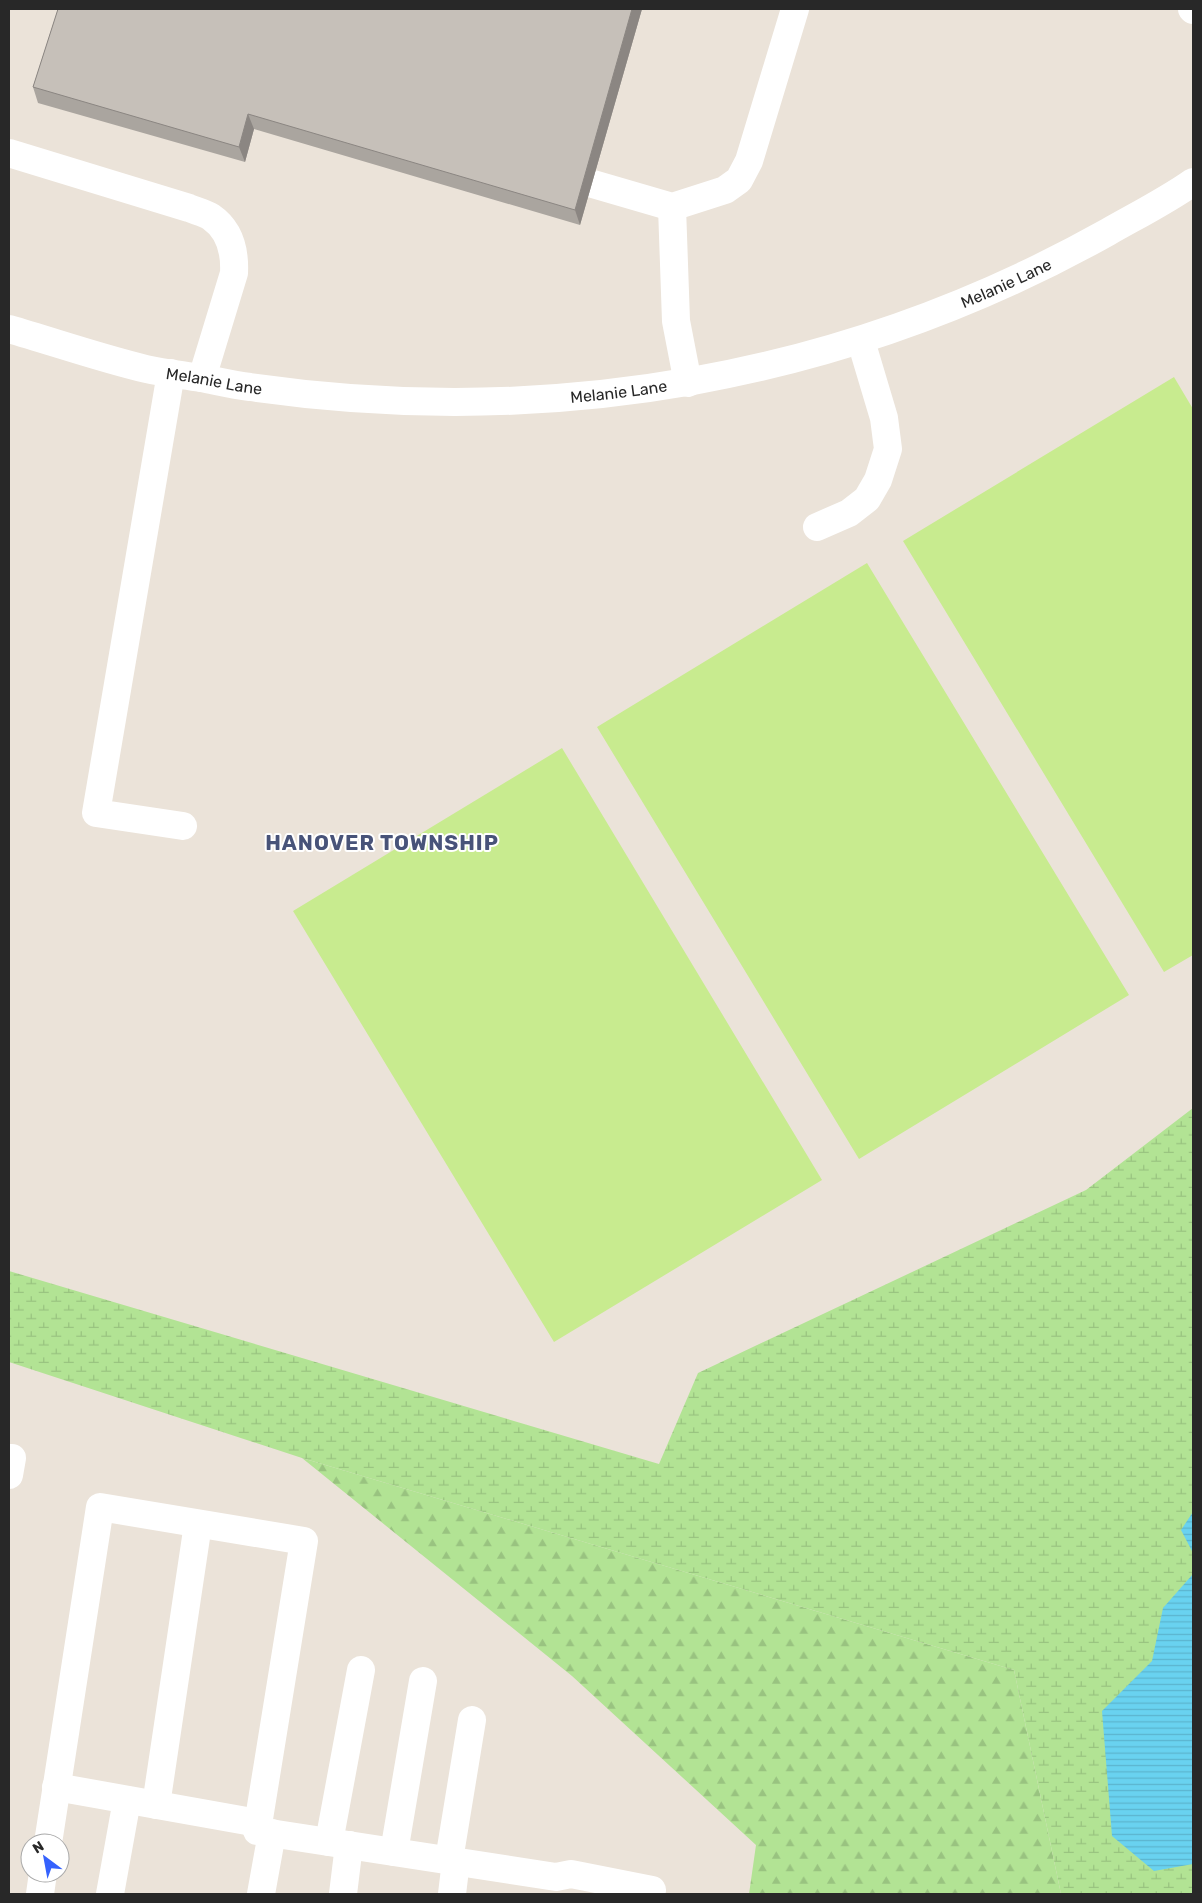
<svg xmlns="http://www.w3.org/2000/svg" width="1202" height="1903" viewBox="0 0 1202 1903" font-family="Rubik,sans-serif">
<defs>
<pattern id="forest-firs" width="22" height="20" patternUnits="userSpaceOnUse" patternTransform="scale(1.25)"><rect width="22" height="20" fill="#b2e394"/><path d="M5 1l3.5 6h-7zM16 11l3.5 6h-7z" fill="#99c380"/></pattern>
<pattern id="wetland-marsh" width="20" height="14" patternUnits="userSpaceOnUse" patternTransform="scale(1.25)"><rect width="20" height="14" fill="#b2e394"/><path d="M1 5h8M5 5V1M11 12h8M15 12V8" fill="none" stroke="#99c380"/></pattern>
<pattern id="water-rules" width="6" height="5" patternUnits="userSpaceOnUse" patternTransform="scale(1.25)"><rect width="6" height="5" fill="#69d2f0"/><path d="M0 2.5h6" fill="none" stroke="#5bb4ce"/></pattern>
</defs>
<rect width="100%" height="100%" fill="#ebe3d9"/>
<path fill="url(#forest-firs)" d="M 302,1458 L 1014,1670 L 1061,1894 L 749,1894 L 756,1845 L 572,1676 Z"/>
<path fill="url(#wetland-marsh)" d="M 1193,1108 L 1193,1894 L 1061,1894 L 1014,1670 L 302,1458 L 9,1362 L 9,1271 L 659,1464 L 698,1373 L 1086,1190 Z"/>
<path fill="#c8eb8f" d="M 1174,377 L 1193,409 L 1193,955 L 1164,972 L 903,541 Z
M 867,563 L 1129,995 L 859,1159 L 597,727 Z
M 562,748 L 822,1180 L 554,1342 L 293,911 Z"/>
<path fill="url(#water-rules)" d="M 1193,1512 L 1193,1553 L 1181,1530 Z
M 1193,1574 L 1193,1864 L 1154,1871 L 1112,1836 L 1102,1711 L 1152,1661 L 1163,1608 Z"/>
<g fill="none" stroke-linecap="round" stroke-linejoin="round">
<g stroke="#fff" stroke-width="28">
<path d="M 1192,9 L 1193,10"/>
<path d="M 9,153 L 189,208 C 196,211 205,213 211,217 C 230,230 235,252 234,273 L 202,378"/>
<path d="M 593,184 L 672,207 L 725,190 L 739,180 L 749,161 L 795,9"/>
<path d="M 672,207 L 676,321 L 688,383"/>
<path id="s1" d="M 9,329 C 54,342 100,358 146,369 C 164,373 183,375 201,378 C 217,381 233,385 250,387 C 548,430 844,380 1108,232 C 1136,216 1166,201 1193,182"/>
<path d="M 171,373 L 96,813 L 183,826"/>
<path d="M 817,527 L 849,513 L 867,499 L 878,480 L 888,449 L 884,418 L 861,341"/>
<path d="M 9,1458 L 12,1458 L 9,1475"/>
<path d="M 56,1787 L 258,1823"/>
<path d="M 156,1805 L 198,1524"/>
<path d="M 329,1842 L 361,1670"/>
<path d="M 48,1843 L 100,1507 L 304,1541 L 257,1831 L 556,1877 L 571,1874 L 652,1890 L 651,1894"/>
<path d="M 394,1852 L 423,1681"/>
<path d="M 449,1860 L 472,1720"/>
<path d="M 40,1894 L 43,1873"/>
<path d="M 110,1894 L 127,1800"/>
<path d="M 261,1894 L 272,1833"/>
<path d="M 343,1894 L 349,1845"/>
<path d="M 452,1894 L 456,1861"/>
</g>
</g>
<path fill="#aaa59f" d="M 58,9 L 642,9 L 580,225 L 254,129 L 245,162 L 38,103 L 33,87 Z"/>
<path fill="#8b8682" d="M 632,9 L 642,9 L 580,225 L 575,210 Z
M 248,114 L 254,129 L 245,162 L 239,147 Z"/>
<path fill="#c6c0b9" stroke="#8b8682" d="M 58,9 L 632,9 L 575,210 L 248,114 L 239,147 L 33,87 Z"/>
<g text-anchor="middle" stroke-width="4" stroke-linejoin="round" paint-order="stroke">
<g font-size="16" fill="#282828" stroke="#fff">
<text dy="6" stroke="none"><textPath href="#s1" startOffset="1022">Melanie Lane</textPath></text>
<text dy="6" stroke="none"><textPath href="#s1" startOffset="212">Melanie Lane</textPath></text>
<text dy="6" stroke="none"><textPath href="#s1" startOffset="618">Melanie Lane</textPath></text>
</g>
<g font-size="21" font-weight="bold" letter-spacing="1" fill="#485379" stroke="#fff">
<text x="382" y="850">HANOVER TOWNSHIP</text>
</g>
</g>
<rect width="1202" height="1903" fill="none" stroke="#282828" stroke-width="20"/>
<g transform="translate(45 1858) rotate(328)"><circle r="24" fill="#ffffff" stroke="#a9a9a9"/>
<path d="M0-4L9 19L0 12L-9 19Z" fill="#3562fd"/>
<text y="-8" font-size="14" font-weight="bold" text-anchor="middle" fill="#282828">N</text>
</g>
</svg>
